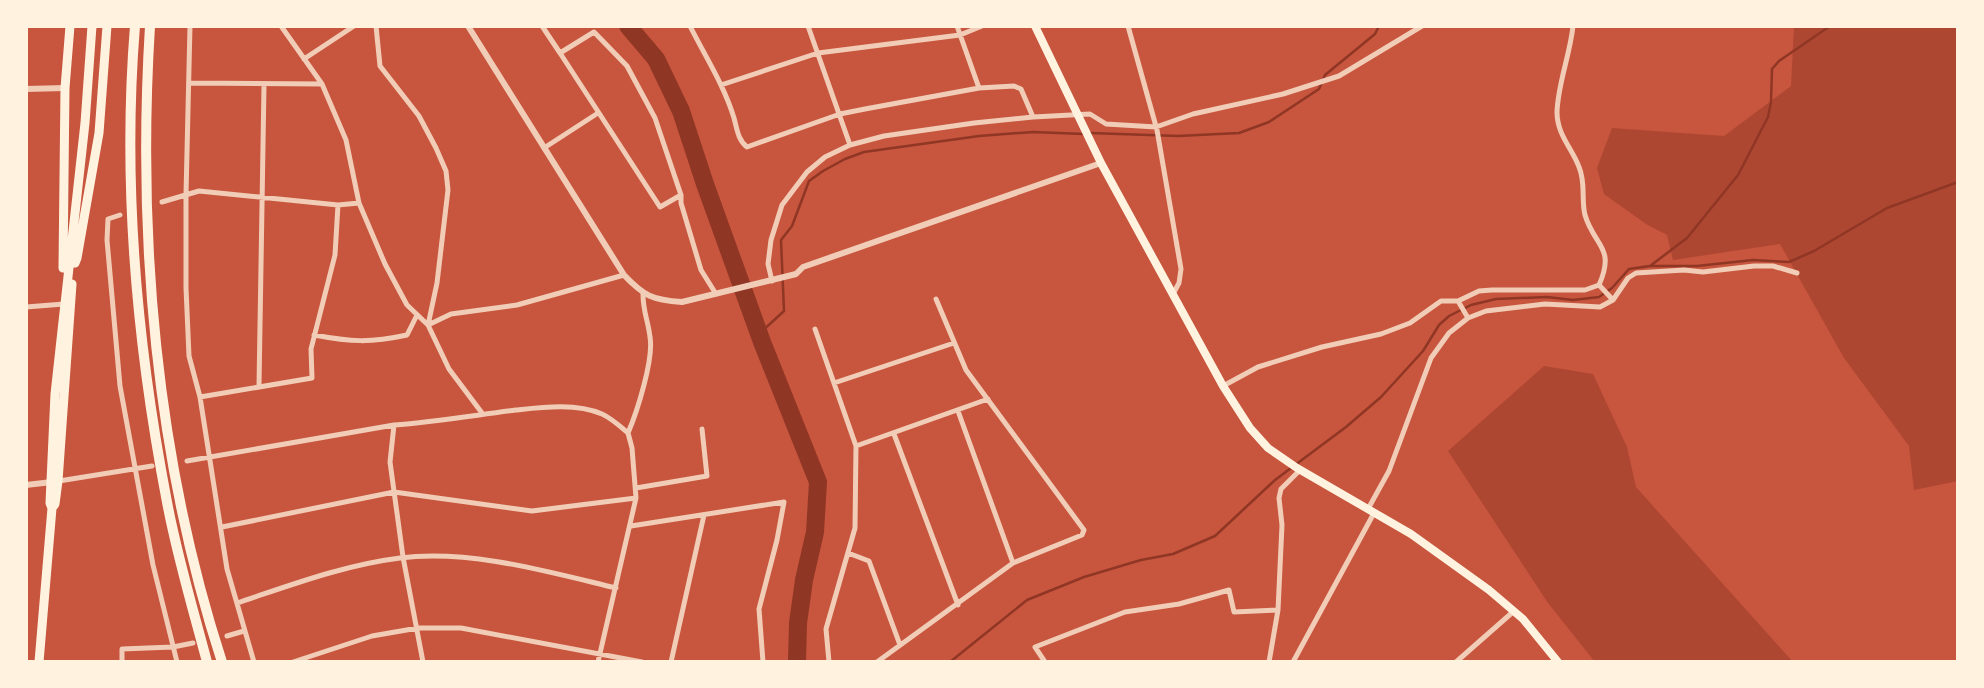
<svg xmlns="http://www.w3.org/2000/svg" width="1984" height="688" viewBox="0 0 1984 688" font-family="Helvetica,sans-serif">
<rect width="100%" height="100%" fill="#c8553d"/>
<path fill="#ae4732" d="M 1794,26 L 1958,26 L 1958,481 L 1914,490 L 1909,446 L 1844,358 L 1780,244 L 1673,260 L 1667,235 L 1646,224 L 1604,194 L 1597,168 L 1612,128 L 1724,136 L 1791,86 Z
M 1544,366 L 1593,374 L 1627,447 L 1636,487 L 1793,662 L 1595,662 L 1548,603 L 1448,451 Z"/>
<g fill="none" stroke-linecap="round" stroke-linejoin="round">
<path stroke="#8f3625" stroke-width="2.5" d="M 1090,133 L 1178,136 L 1239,133 L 1269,122 L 1319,89 L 1325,75 L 1375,34 L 1379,26
M 1650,266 L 1687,238 L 1738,175 L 1768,117 L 1771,102 L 1772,69 L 1779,61 L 1830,26
M 760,333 L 784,311 L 781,240 L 792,226 L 809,181 L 823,171 L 845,159 L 864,152 L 979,136 L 1033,132 L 1084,134
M 950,662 L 1027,600 L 1084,577 L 1141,560 L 1173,554 L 1215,536 L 1275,480 L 1346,427 L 1381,397 L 1423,351 L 1439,325 L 1449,316 L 1471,305 L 1496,299 L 1547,297 L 1573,300 L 1599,297 L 1612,288 L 1629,269 L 1650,266 L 1697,266 L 1753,260 L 1789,262 L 1814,251 L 1887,208 L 1958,182"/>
<path stroke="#8f3625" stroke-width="18" d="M 628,26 L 656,59 L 681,111 L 705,184 L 762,342 L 818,482 L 815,532 L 804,580 L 798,623 L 797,662"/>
<path stroke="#f1ccb7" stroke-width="5" d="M 190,26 L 186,194 L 186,288 L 189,356 L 200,397 L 227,569 L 254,662
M 281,26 L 322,84 L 346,140 L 359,203 L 385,264 L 407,305 L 428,325 L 449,369 L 482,413
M 376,26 L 380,66 L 419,116 L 436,148 L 446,171 L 448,190 L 437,283 L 428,325
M 542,26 L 560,53 L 594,32 L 627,66 L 655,118 L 681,195 L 681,203 L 701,270 L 716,294
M 690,26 C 705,56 724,85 734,118 C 737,129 738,140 747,147 L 840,114 L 865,109 L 979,88 L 1014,86 L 1021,89 L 1033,117
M 808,26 L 850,145
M 957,26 L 979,88
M 1128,26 L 1157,130 L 1181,269 L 1179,283 L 1173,294
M 560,53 L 660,207 L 681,195
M 304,59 L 354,26
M 189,83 L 322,84
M 721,85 L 818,53 L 960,35 L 982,26
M 544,148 L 598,113
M 162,202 L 199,191 L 338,205 L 359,203
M 120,215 L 108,219 L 107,240 L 120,386 L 153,565 L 177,662
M 772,281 L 768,264 L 771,240 L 782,205 L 807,172 L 825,157 L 850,145 L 884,136 L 974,123 L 1033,117 L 1090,114 L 1106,124 L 1156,127 L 1193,114 L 1283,94 L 1339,76 L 1422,26
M 1599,285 L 1613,300
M 1458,301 L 1468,318
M 26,307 L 64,304
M 428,325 L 451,314 L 517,305 L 624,275
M 815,329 L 856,446 L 855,528 L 826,629 L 829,662
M 314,335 C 351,342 370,343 407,335 L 417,315
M 834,383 L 954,343
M 259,386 L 264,85
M 1223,386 L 1258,367 L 1322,347 L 1381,334 L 1410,323 L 1441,301 L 1458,301 L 1479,291 L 1492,290 L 1585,290 L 1599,285 C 1616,247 1594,246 1585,215 C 1581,199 1586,183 1579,167 C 1572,148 1557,135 1557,112 C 1558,83 1570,55 1573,26
M 200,397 L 312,378 L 311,349 L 335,255 L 338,205
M 958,411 L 1013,563
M 394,425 L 390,462 L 403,557 L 423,662
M 628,433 C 637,412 654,359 650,337 C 648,320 643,312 643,294
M 894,434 L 958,605
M 856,446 L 988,399
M 187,461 L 394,425 C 435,422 476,415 516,410 C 544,407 576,403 602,414 C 611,418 620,426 628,433 L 632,448 L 636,498 L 598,662
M 59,481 L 152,466
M 636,488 L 707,476 L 702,429
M 1368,509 L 1389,471 L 1431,358 L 1449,333 L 1468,318 L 1486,311 L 1545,304 L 1600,307 L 1613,300 L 1628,278 L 1636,273 L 1684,270 L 1703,272 L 1754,266 L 1773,266 L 1797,273
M 631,526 L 784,502 L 777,540 L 759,609 L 763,662
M 222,527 L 394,492 L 532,511 L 636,498
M 848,553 L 869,561 L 900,645
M 237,603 C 291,585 344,565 400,558 C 469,549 549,572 616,588
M 227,636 L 244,631
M 122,662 L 122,649 L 173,647 L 193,643
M 293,662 L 372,636 L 418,628 L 461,628 L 642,662
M 671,662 L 704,515
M 877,662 L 1013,563 L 1082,535 L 1084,530 L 966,370 L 936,299
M 1045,662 L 1035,647 L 1125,612 L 1179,604 L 1229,590 L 1234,612 L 1278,610
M 1269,662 L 1278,610 L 1282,525 L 1279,498 L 1281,489 L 1300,470
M 1293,662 L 1374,513
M 1456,662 L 1514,611"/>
<path stroke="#f1ccb7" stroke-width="6" d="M 468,26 L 624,275 C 644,296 652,300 682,302 L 788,276 L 796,274 L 803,267 L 1101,163
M 26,89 L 65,88
M 26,485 L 52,482"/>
<path stroke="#fff3e0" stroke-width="8" d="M 1035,26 L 1101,163 L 1223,386 L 1250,428 L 1268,448 L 1297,468 L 1411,534 L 1489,590 L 1523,619 L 1558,662"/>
<path stroke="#fff3e0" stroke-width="9" d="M 75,263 L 77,258 L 99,133 L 107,26
M 63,268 L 65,88 L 70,26
M 52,508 L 55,504 L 58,481 L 72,284
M 39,662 L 52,508 L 50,503 L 55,394 L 85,123 L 92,26"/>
<path stroke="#fff3e0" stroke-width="10" d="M 135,26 C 122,185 137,346 167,502 C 177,556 193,609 207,662
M 150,26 C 137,238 156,459 222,662"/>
</g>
<rect width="1984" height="688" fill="none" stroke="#fff3e0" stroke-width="56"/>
</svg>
